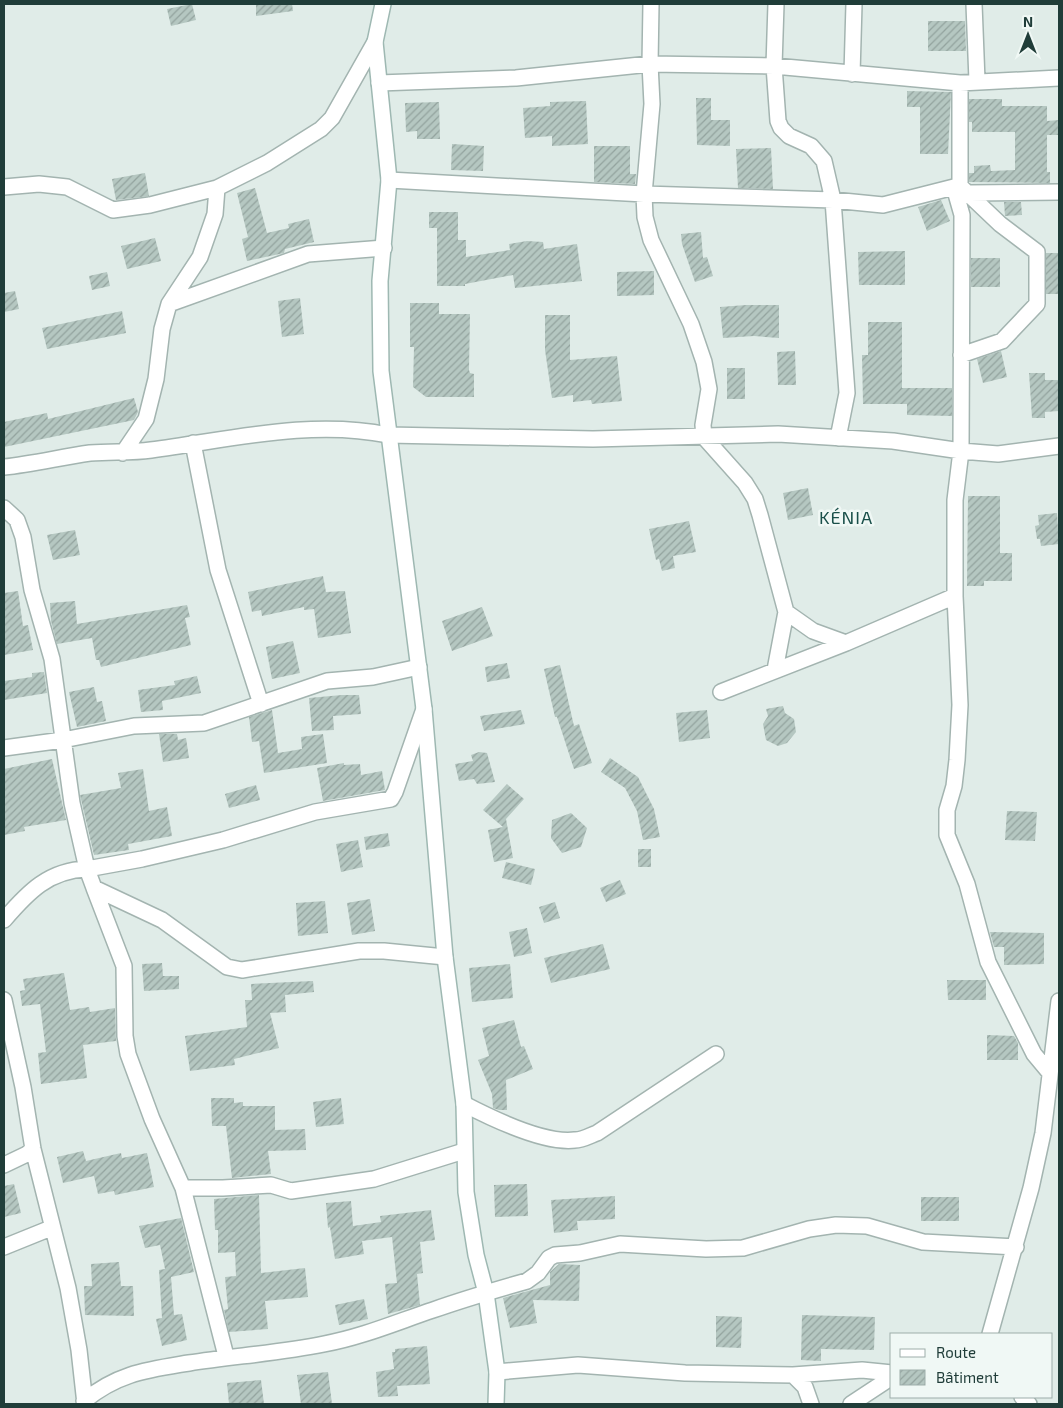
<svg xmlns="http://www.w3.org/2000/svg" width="1063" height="1408" viewBox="0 0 1063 1408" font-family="'Exo 2',sans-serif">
<defs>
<pattern id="building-hatch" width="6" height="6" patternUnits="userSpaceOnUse" patternTransform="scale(1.25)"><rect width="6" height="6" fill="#b5c7c1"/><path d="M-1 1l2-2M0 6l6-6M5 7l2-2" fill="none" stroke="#93a39e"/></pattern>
</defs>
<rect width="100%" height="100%" fill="#e0ece8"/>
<path fill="url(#building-hatch)" d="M 192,4 L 196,20 L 171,26 L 167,9 Z
M 256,4 L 292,4 L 293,11 L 256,16 Z
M 928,21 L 965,21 L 966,51 L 928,51 Z
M 907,91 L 951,92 L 948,154 L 920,154 L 920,107 L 907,107 Z
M 696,98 L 711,98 L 711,120 L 730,120 L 730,146 L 697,145 Z
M 969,99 L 1002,99 L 1002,106 L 1047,106 L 1047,121 L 1059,120 L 1059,135 L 1047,135 L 1047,172 L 1050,172 L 1050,183 L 969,182 L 969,173 L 974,173 L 974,166 L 990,165 L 991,171 L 1015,170 L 1015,132 L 972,132 L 972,122 L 969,122 Z
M 586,101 L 588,144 L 552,146 L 552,136 L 525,138 L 523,108 L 550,106 L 550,102 Z
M 439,102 L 440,139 L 417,139 L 417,131 L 406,132 L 405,103 Z
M 452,144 L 484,146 L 483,171 L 451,170 Z
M 594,146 L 630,146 L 630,174 L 636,174 L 635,184 L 594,182 Z
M 771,148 L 773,189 L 738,188 L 736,149 Z
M 145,173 L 149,196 L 116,200 L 112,179 Z
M 255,188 L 267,233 L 289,228 L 288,224 L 309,219 L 314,242 L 285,249 L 284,253 L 247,261 L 242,239 L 248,237 L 237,193 Z
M 941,200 L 950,221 L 927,231 L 918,207 Z
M 1004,202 L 1021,202 L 1022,215 L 1005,216 Z
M 429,212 L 458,212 L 458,240 L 466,240 L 466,257 L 510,250 L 509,244 L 527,241 L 543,242 L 544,249 L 577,244 L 582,281 L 515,288 L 513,275 L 465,284 L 465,286 L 437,286 L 437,228 L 429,228 Z
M 701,232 L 703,258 L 707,257 L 713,276 L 695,282 L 682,244 L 681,234 Z
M 155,238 L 161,261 L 127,269 L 121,246 Z
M 905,251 L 905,285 L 859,285 L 858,252 Z
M 1046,253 L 1059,253 L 1059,294 L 1046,294 Z
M 971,258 L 1000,258 L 1000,287 L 971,287 Z
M 654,271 L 654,295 L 617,296 L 617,272 Z
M 107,272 L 110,286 L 92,290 L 89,276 Z
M 15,291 L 19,309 L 4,312 L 4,293 Z
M 300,298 L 304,334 L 282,337 L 278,301 Z
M 410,303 L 439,303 L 439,314 L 470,314 L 469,370 L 470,373 L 474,374 L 474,397 L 426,397 L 413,387 L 414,347 L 410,347 Z
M 746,305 L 779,305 L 779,338 L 754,336 L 723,338 L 720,307 Z
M 122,311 L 126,333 L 47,349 L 42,328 Z
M 545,315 L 570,315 L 570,360 L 617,356 L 622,401 L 592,404 L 591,400 L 573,402 L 573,395 L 552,398 L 545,350 Z
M 868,322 L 902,322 L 902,388 L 952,388 L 952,416 L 907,415 L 907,404 L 863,404 L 862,355 L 868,355 Z
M 795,351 L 796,385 L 778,385 L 777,352 Z
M 1001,351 L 1007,377 L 983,383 L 977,359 Z
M 727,368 L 745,368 L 745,399 L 727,399 Z
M 1029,373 L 1045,373 L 1045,380 L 1059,380 L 1059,411 L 1045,412 L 1045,418 L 1032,418 Z
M 134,398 L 138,412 L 134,420 L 4,447 L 4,422 L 47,413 L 48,419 Z
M 808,488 L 813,515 L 788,520 L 783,493 Z
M 968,496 L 1000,496 L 1000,553 L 1012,553 L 1012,581 L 984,581 L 984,586 L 967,586 Z
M 1057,513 L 1059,544 L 1041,546 L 1040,539 L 1037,539 L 1035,526 L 1039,525 L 1038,515 Z
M 689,521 L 696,552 L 673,556 L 675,568 L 662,571 L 659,559 L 656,560 L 649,529 Z
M 75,530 L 80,555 L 53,560 L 47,535 Z
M 323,576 L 326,592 L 345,591 L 351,633 L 318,638 L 314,609 L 304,610 L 304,607 L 262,616 L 261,610 L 252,612 L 248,592 Z
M 18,591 L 23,626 L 28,625 L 33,650 L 4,655 L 4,593 Z
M 75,601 L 77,624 L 187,605 L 190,617 L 185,618 L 191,645 L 101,667 L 99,660 L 96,660 L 92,638 L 57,644 L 51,621 L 50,603 Z
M 482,607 L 493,636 L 452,651 L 442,621 Z
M 293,641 L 300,673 L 272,679 L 266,647 Z
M 507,663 L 510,678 L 487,682 L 485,667 Z
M 560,665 L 574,726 L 579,724 L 592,763 L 574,769 L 557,717 L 555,717 L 544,669 Z
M 44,672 L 47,693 L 4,700 L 4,681 L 32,677 L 32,673 Z
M 197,676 L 201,693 L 162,701 L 163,710 L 141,712 L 138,690 L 175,685 L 174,681 Z
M 94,687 L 97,702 L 102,701 L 106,721 L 77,727 L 69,692 Z
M 342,695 L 359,695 L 361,714 L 333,716 L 334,730 L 312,731 L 309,698 Z
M 783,706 L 785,713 L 794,719 L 796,732 L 787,743 L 778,746 L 766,740 L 763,724 L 768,716 L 766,709 Z
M 272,710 L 278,753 L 302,749 L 301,737 L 323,734 L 327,763 L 264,773 L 259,741 L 252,742 L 249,717 Z
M 521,710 L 525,724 L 484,731 L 480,716 Z
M 707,710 L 710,738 L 679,742 L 676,713 Z
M 159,734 L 177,734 L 178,740 L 186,738 L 189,758 L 163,762 Z
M 479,752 L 487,753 L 495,782 L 477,784 L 474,779 L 459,781 L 455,764 L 473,761 L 471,755 Z
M 610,758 L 638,777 L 654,809 L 660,837 L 643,840 L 637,811 L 625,788 L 601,772 Z
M 52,759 L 66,820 L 24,827 L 25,831 L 4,835 L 4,769 Z
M 344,763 L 344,765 L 360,764 L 361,775 L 382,771 L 385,790 L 323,801 L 317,768 Z
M 143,769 L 149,811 L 167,807 L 172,836 L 128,844 L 129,850 L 94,855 L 80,795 L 121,788 L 118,773 Z
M 507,784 L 524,799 L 506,819 L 513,858 L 494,862 L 488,830 L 503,827 L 483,810 Z
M 256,785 L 260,800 L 229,808 L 225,794 Z
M 1007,811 L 1037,812 L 1035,841 L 1005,840 Z
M 571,813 L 587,828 L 581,847 L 562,853 L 551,838 L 552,820 Z
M 388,833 L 390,846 L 366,850 L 364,837 Z
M 358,840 L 363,867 L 341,872 L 336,844 Z
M 638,849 L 651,849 L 651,867 L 638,867 Z
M 506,862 L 535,869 L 531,885 L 502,878 Z
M 620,880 L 626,894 L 606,902 L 600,888 Z
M 370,899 L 375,931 L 352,935 L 347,903 Z
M 325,901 L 328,933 L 298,936 L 296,903 Z
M 555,902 L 560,918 L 544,923 L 539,907 Z
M 527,928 L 532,953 L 514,957 L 509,932 Z
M 990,932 L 1044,933 L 1044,964 L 1004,965 L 1004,947 L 994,947 Z
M 603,944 L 610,969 L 551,983 L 544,958 Z
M 162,963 L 163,976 L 179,976 L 179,989 L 144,991 L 142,964 Z
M 510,964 L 513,998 L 472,1002 L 469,968 Z
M 64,973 L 70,1010 L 89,1007 L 90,1012 L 115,1008 L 116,1041 L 83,1045 L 87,1078 L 41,1084 L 38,1053 L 46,1052 L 40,1004 L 22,1006 L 20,991 L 25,990 L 23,979 Z
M 947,980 L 986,980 L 986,1000 L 948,1000 Z
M 313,981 L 314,992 L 285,995 L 286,1012 L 270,1013 L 279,1048 L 234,1059 L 235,1065 L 190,1071 L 185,1036 L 247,1027 L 245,1000 L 252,1000 L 251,984 Z
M 514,1020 L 521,1047 L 524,1046 L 533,1069 L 506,1080 L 507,1110 L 499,1110 L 493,1108 L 492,1094 L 478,1060 L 489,1056 L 482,1028 Z
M 987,1035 L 1014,1036 L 1018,1043 L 1018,1060 L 987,1060 Z
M 211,1098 L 234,1098 L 234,1103 L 243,1102 L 243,1106 L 275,1106 L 275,1130 L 305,1129 L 306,1150 L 268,1151 L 271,1174 L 232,1178 L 226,1126 L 212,1126 Z
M 341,1098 L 344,1124 L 316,1127 L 313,1102 Z
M 83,1151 L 86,1161 L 121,1153 L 122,1158 L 147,1153 L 154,1187 L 115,1195 L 114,1191 L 98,1194 L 94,1176 L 63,1183 L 57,1157 Z
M 14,1184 L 21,1213 L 4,1217 L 4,1186 Z
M 527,1184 L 528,1216 L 495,1217 L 494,1185 Z
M 259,1195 L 261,1273 L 305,1268 L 308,1297 L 265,1301 L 268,1329 L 229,1332 L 224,1310 L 228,1309 L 225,1277 L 236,1276 L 235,1252 L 218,1253 L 218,1230 L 215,1230 L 214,1199 Z
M 615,1196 L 615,1219 L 577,1221 L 578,1230 L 554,1233 L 551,1200 Z
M 921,1197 L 959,1197 L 959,1221 L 921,1221 Z
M 351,1201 L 353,1226 L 381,1222 L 380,1216 L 431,1210 L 435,1240 L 420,1242 L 423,1273 L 417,1274 L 420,1305 L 388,1314 L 385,1284 L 397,1283 L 392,1237 L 362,1241 L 364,1254 L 335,1259 L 330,1227 L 328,1228 L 326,1203 Z
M 181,1218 L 194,1272 L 171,1277 L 174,1315 L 182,1314 L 187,1340 L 162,1346 L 156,1319 L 162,1318 L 159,1270 L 165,1269 L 160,1245 L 145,1248 L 139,1226 Z
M 119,1262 L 121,1286 L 133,1286 L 134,1316 L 85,1315 L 84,1286 L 92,1286 L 91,1264 Z
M 559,1264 L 580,1265 L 579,1301 L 533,1300 L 537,1323 L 510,1328 L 503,1298 L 550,1285 L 550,1272 Z
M 364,1299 L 368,1319 L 339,1325 L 335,1305 Z
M 802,1315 L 875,1317 L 874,1350 L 821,1349 L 821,1361 L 801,1360 Z
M 716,1316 L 742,1317 L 741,1348 L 716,1347 Z
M 427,1346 L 430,1384 L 397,1386 L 398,1396 L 378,1397 L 376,1372 L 394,1369 L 392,1352 L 395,1352 L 395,1349 Z
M 328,1372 L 332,1404 L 301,1404 L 297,1375 Z
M 261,1380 L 264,1404 L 229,1404 L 227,1383 Z"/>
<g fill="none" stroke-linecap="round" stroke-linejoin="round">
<g stroke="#a3b4b0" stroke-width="18">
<path id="street" d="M 651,4 L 650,64 L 652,104 L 644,194 L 645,217 L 651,240 L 691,324 L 704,362 L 709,389 L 703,425 L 704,437 L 745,483 L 755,499 L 760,515 L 786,612 L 775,670
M 776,4 L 774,66 L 778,121 L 781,128 L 789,136 L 811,146 L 824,161 L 833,200 L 847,393 L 838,438
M 974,4 L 977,81
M 852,74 L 854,4
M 379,83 L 516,78 L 650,64 L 774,66 L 960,83 L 1059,78
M 960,83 L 960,186 L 1000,224 L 1037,252 L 1037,304 L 1002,341 L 961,355
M 389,180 L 644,194 L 833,200 L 883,205 L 954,187 L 962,215 L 961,451 L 955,500 L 955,596 L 846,643 L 721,692
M 4,187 L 39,184 L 67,187 L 113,210 L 150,205 L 217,188 L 267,163 L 321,129 L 332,118 L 375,42
M 970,193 L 1059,192
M 169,304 L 308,254 L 384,248
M 193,443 L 218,570 L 261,704
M 123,453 L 146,419 L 156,379 L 162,329 L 169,304 L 200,257 L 215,214 L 217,188
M 4,467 C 33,464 61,457 90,453 C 110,451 131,453 151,450 C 229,440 310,419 388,435 L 593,439 L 778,434 L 893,441 L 961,451 L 998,454 L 1059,446
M 4,508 L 17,520 L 23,537 L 32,590 L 52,659 L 72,803 L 87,869 C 49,870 28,892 4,920
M 955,596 L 960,705 L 957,760 L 954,786 L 947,810 L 947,835 L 967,884 L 988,962 L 1034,1054 L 1049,1072
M 786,612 L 813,631 L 846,643
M 424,709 L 395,792 L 391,799 L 315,812 L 223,840 L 142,859 L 87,869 L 94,888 L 162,920 L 227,967 L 242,970 L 359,951 L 384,951 L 445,957
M 4,748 L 63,740 L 134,726 L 204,723 L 327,681 L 373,677 L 419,667
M 94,888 L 124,966 L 125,1036 L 128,1054 L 152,1119 L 183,1188 L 226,1356
M 4,1000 L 23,1087 L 33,1149 L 68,1288 L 79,1350 L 85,1404
M 464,1104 C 491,1118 545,1144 575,1140 C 583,1140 591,1135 597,1133 L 716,1054
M 4,1165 L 27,1154 L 33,1149
M 183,1188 L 223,1188 L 271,1185 L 291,1191 L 374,1179 L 464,1151
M 4,1247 L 51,1228
M 990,1334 L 1031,1188 L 1043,1133 L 1059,1001
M 497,1372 L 578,1365 L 685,1373 L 793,1375 L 862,1370 L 892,1373
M 793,1375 L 805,1387 L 811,1404
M 1022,1397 L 1029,1404
M 84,1401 C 118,1373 147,1370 189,1363 C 234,1356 280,1353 324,1344 C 362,1337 397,1322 433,1310 C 464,1299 495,1290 527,1281 L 538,1273 L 549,1258 L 555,1255 L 580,1253 L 620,1244 L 706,1249 L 743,1248 L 809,1229 L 836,1225 L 867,1226 L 923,1242 L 1016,1247
M 851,1404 L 892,1377"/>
</g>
<g stroke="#9eb8b2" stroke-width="18">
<path id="secondary" d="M 383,4 L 375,42 L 389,180 L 380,281 L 381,371 L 424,709 L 445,957 L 464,1104 L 466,1192 L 476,1255 L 486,1293 L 497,1372 L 496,1404"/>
</g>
<use href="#street" stroke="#fff" stroke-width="15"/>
<use href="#secondary" stroke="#fff" stroke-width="15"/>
</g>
<g text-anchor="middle" stroke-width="5" stroke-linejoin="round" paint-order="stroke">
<g font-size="18" letter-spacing="1" fill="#1a504a" stroke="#f0f8f5">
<text x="846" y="524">KÉNIA</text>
</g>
</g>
<rect width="1063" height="1408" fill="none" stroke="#203d39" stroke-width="10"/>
<rect x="890" y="1333" width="162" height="65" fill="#f0f8f5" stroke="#9dadaa"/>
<rect x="900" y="1349" width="25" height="8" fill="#ffffff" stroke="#9dadaa"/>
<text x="936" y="1358" font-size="15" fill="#203d39">Route</text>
<rect x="900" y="1370" width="25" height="15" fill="url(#building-hatch)" stroke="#9dadaa"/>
<text x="936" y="1383" font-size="15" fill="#203d39">Bâtiment</text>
<g transform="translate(1028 35)" stroke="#f0f8f5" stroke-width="4" paint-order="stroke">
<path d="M0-4L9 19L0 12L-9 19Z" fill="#203d39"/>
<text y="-8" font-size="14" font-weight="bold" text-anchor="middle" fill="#203d39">N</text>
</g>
</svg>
